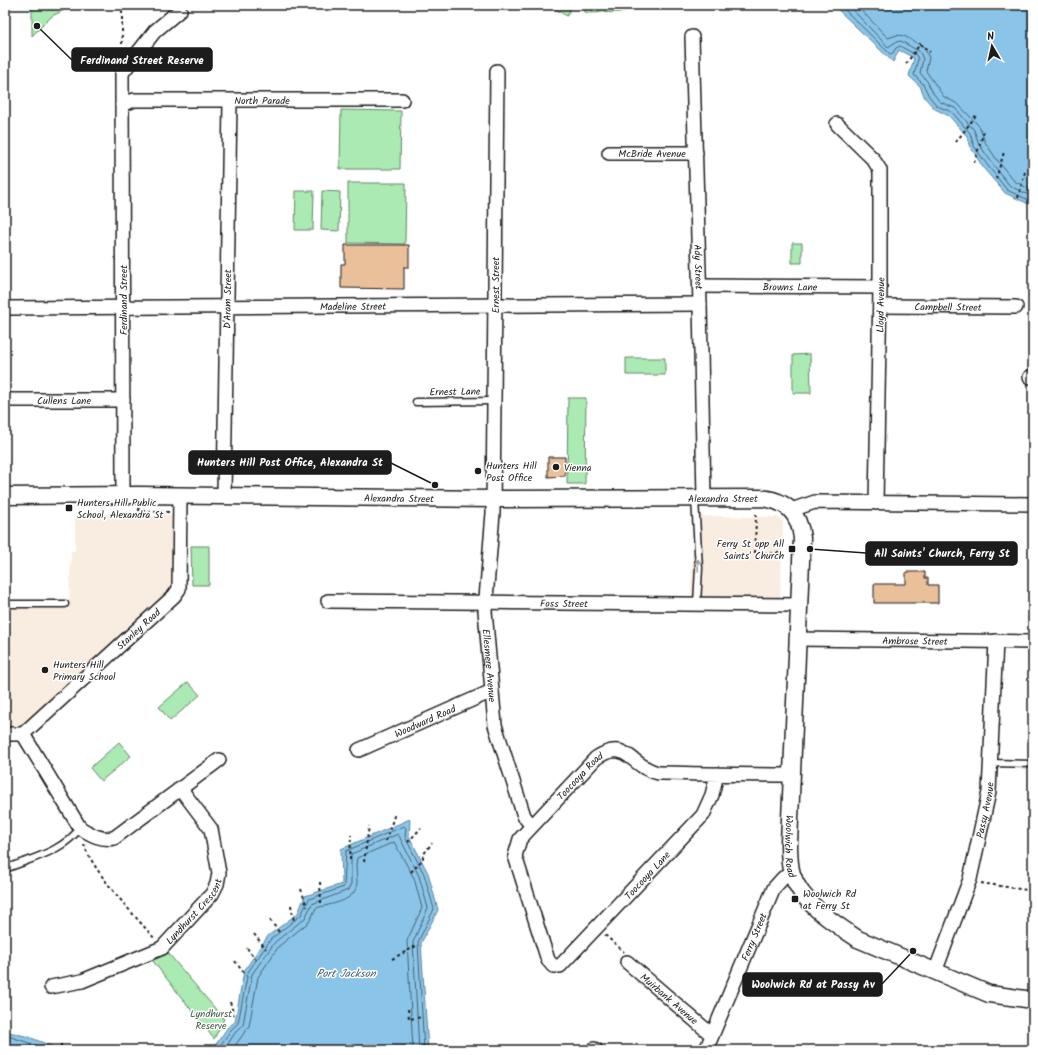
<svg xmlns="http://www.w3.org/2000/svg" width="1038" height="1055" viewBox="0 0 1038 1055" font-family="Kalam,sans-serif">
<rect width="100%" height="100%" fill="#fff"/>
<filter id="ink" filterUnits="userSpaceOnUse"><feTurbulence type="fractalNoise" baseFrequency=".025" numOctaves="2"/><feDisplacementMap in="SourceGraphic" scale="8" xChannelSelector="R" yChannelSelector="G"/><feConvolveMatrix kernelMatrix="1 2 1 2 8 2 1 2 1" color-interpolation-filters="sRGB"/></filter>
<g filter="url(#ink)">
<path fill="#f9ece1" d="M 75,515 L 174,515 L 175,593 L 15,731 L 5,731 L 5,609 L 69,609 L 71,551 L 75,551 Z
M 693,516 L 777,517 L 783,522 L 780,601 L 691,599 Z"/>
<path fill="#abeab2" stroke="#648367" d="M 32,5 L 75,5 L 52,16 L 32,36 Z
M 548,5 L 572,5 L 567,16 Z
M 584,5 L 623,5 L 624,12 L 585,13 Z
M 341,110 L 401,111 L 400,169 L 340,169 Z
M 348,183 L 406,183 L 405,244 L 348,243 Z
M 296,191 L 314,191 L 313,230 L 295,230 Z
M 322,191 L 340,192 L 339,231 L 321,230 Z
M 792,243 L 802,243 L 802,263 L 792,263 Z
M 810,354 L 811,393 L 793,393 L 793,355 Z
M 626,358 L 665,358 L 665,375 L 626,375 Z
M 568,398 L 586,398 L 585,484 L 567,484 Z
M 191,546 L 209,546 L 209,585 L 192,585 Z
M 188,682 L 200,695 L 170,721 L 159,707 Z
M 119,742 L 131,756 L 101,781 L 90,768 Z
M 168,953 L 224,1019 L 214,1039 L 152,960 Z"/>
<path fill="#8ac5e9" stroke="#5e8197" d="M 833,5 L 1033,5 L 1033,206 L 1005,193 L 984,169 L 971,148 L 967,136 L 949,116 L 935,109 L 925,98 L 920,86 L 909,76 L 914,58 L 899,50 L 893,62 Z
M 410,819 L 409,836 L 428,873 L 438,910 L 421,943 L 428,1050 L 212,1050 L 228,1027 L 235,1022 L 244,971 L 268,936 L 298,913 L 305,896 L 342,884 L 341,849 Z
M 5,1031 L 29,1037 L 61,1050 L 5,1050 Z"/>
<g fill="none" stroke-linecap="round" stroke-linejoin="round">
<path stroke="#48606e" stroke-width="1" d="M 840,5 L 890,54 L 892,54 L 896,48 L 900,46 L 916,55 L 918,59 L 914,75 L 923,84 L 929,96 L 937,106 L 952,112 L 970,133 L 974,146 L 988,166 L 1007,190 L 1033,202
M 848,5 L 888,47 L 896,42 L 901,41 L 920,52 L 923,59 L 920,73 L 927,81 L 933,93 L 940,102 L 955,108 L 974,130 L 979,144 L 992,163 L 1010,186 L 1033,197
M 856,5 L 888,38 L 897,35 L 904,36 L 924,47 L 929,58 L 926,71 L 944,97 L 958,104 L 979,126 L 985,142 L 997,160 L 1014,181 L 1033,191
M 5,1035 L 50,1050
M 217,1050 L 231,1030 L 238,1023 L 248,972 L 271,939 L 301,915 L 309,899 L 344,887 L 346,851 L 404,826 L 406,828 L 405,837 L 424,874 L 434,909 L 418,942 L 424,1050
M 224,1050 L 235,1033 L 243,1025 L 252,974 L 275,942 L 305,918 L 312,904 L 348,890 L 351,884 L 351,854 L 398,834 L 419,876 L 428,908 L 413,942 L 419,1050
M 232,1050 L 249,1026 L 258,977 L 279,946 L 309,922 L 316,908 C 330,904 356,902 357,883 C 357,875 355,866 357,858 L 394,842 L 414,878 L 422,908 L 407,941 L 413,1050"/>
</g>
<path fill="#eac09a" stroke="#1c1c1c" d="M 345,245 L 409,245 L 409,267 L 404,267 L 404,289 L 341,288 L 341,264 L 345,264 Z
M 548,457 L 565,457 L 565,476 L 548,477 Z
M 906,572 L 925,572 L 925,578 L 928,578 L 928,585 L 938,585 L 938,603 L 874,603 L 874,584 L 906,584 Z"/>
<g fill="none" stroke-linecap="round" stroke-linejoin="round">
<g stroke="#1c1c1c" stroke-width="9">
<path id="service" d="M 416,402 L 494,401
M 695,499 L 699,568 L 697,604
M 5,604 L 65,604
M 991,763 L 1033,764
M 5,869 C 32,858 62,852 80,828"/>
</g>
<g stroke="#1c1c1c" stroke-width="16">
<g id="minor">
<path id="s1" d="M 692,37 L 700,304 L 704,498"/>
<path id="s2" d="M 497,71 L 493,513 L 485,611 L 495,725 L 524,816 L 531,825"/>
<path id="s3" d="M 122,105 L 134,100 L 402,100"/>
<path d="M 837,124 L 873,159 L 880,170 L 880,287 L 876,503"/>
<path id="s4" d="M 609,153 L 696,153"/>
<path id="s5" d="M 700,286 L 880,287"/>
<path id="s6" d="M 880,306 L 1016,307"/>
<path id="s7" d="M 5,308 L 700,304"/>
<path d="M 1030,377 L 1033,377"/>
<path id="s8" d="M 5,400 L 123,400"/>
<path d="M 123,495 L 122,73 L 155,31 L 180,10"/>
<path id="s9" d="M 224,496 L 230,101"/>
<path d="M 791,510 L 815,502 L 1033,504"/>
<path id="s10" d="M 328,601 L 800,605"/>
<path id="s11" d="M 798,639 L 1033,642"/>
<path id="s12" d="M 5,734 L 23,734 L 174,596 L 179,589 L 180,496"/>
<path d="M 23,734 L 80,828 C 92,835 100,840 114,838 L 219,760"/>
<path id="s13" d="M 359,750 L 492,691"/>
<path id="s14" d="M 717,774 L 712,795 L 703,815 L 560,966 L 553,966 L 548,960 L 515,856 L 520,839 L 596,758 C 627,737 630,767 658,773 C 703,774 747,775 791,775"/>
<path id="s15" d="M 627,962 L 712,1035"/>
<path id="s16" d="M 935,972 L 970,879 L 989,792 L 996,641"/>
<path id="s17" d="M 51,987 L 82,981 L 162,948 L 212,894 L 217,884 L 219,873 L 211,829 L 180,788"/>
<path d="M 594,1049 L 596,1050"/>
<path id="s18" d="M 706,1050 L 774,888 L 783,878 L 792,874"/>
</g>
</g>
<g stroke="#1c1c1c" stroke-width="19">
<g id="tertiary">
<path id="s19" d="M 5,496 L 139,495 L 493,499 L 760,498 C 786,500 799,512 802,538 L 789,843 C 789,853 789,864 792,874 C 801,903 834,923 858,939 L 989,994 L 1033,1000"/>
</g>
</g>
<path stroke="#1c1c1c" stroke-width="2" stroke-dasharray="3 3" stroke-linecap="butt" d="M 122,5 L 122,54
M 906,64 L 920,44 L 930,52
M 956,142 L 977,114
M 974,163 L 984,131
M 996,179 L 1004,152
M 1018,198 L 1025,172
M 139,508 L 139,511 L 169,512
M 756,514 L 755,553 L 784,553
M 386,841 L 395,813
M 408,842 L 421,828
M 84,844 C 92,871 135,916 155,939
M 350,860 L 351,835
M 364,862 L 369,826
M 411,872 L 423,859 L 423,855 L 432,843
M 320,882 L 321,903
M 981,883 L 1033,891
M 301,889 L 307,907
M 291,905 L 294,921
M 270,920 L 279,932
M 254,934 L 266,949
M 605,935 L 624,952
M 247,948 L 257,961
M 392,959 L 416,946
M 235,961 L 246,976
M 230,1002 L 234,1016
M 408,1009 L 409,1019 L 423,1017
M 61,1044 L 61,1050
M 96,1046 L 96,1050
M 136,1047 L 137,1050
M 161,1048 L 162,1050
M 188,1048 L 188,1050"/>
<use href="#service" stroke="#fff" stroke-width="6"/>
<use href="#minor" stroke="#fff" stroke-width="13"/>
<use href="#tertiary" stroke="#fff" stroke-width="16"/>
</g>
<defs><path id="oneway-shaft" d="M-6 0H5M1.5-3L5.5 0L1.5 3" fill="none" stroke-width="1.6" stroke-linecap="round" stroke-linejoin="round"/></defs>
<use stroke="#999" href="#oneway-shaft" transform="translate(698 565) rotate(-92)"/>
</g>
<g fill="#1c1c1c" stroke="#fff" stroke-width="1.5">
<circle cx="556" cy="467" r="4"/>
<circle cx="478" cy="471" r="4"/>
<rect x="65" y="504" width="8" height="8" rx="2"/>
<rect x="788" y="545" width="8" height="8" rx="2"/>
<circle cx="45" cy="670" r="4"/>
<rect x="791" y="895" width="8" height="8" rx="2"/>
</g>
<g text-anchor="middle" stroke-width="3" stroke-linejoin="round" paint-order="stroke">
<g font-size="10" fill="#1c1c1c" stroke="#fff">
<text dy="4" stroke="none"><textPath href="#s3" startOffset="141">North Parade</textPath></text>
<text dy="4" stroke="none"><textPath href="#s4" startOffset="43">McBride Avenue</textPath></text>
<text dy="4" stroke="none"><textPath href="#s1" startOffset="230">Ady Street</textPath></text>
<text transform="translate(495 285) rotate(-90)" y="4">Ernest Street</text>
<text dy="4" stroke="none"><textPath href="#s5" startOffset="90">Browns Lane</textPath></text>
<text dy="4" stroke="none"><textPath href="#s9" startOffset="197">D'Aram Street</textPath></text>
<text transform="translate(123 300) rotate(-90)" y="4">Ferdinand Street</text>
<text transform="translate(880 305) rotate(-89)" y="4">Lloyd Avenue</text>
<text dy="4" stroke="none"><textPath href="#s7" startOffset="348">Madeline Street</textPath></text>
<text dy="4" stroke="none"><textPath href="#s6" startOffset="68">Campbell Street</textPath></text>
<text transform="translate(455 391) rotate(-1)" y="4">Ernest Lane</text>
<text dy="4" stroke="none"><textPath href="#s8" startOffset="59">Cullens Lane</textPath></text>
<text dy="4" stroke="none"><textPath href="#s19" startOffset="394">Alexandra Street</textPath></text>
<text dy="4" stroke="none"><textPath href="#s19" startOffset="718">Alexandra Street</textPath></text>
<text dy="4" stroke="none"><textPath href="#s10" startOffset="236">Foss Street</textPath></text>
<text dy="4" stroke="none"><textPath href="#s12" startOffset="174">Stanley Road</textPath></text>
<text dy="4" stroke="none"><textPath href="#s11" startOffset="117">Ambrose Street</textPath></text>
<text dy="4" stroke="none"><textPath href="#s2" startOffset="595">Ellesmere Avenue</textPath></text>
<text dy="4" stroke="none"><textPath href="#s13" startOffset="72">Woodward Road</textPath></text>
<text dy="4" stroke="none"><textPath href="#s14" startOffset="480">Toocooya Road</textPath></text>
<text dy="4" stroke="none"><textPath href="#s16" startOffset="170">Passy Avenue</textPath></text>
<text dy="4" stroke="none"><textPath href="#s19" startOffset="1128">Woolwich Road</textPath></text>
<text transform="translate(647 875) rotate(-47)" y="4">Toocooya Lane</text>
<text dy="4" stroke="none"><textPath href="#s17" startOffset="167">Lyndhurst Crescent</textPath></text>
<text dy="4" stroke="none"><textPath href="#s18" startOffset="123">Ferry Street</textPath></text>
<text dy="4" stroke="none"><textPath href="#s15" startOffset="56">Muirbank Avenue</textPath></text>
</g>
<g font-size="10" fill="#1c1c1c" stroke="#fff" text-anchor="start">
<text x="486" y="469">Hunters Hill<tspan x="486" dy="12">Post Office</tspan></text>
<text x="564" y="471">Vienna</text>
<text x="77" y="506">Hunters Hill Public<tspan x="77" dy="12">School, Alexandra St</tspan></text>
<text x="784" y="547" text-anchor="end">Ferry St opp All<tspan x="784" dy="12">Saints' Church</tspan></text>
<text x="53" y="668">Hunters Hill<tspan x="53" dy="12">Primary School</tspan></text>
<text x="803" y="897">Woolwich Rd<tspan x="803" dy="12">at Ferry St</tspan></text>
</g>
<g font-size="10" fill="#475a49" stroke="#fff">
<text x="211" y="1017">Lyndhurst<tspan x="211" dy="12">Reserve</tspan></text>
</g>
<g font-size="11" font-style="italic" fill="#48606e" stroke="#fff">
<text x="346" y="977">Port Jackson</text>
</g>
</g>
<path fill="none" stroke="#1c1c1c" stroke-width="1.5" d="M37 26L72 60M435 485L391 463M810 549L866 553M913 951L882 984"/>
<g fill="#1c1c1c" stroke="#fff" stroke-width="1.5">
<circle cx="37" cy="26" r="4"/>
<circle cx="435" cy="485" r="4"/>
<circle cx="810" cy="549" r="4"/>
<circle cx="913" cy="951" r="4"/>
</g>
<g fill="#1c1c1c" stroke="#1c1c1c" stroke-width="1.5">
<rect x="72" y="48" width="140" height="23" rx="4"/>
<rect x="189" y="451" width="202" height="23" rx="4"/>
<rect x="866" y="542" width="151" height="23" rx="4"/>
<rect x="743" y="973" width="139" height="23" rx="4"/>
</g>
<g font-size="11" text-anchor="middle" font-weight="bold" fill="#fff">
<text x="142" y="64">Ferdinand Street Reserve</text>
<text x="290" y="466">Hunters Hill Post Office, Alexandra St</text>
<text x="942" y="557">All Saints' Church, Ferry St</text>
<text x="813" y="988">Woolwich Rd at Passy Av</text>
</g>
<rect width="1038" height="1055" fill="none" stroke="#fff" stroke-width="20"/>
<rect x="10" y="10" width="1018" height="1035" fill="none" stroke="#1c1c1c" stroke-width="1.5" filter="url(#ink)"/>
<g transform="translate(992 46) rotate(351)" stroke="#ffffff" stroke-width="3" paint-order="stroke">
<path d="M0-3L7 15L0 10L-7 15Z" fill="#1c1c1c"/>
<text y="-6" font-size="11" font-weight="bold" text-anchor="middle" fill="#1c1c1c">N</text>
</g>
</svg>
